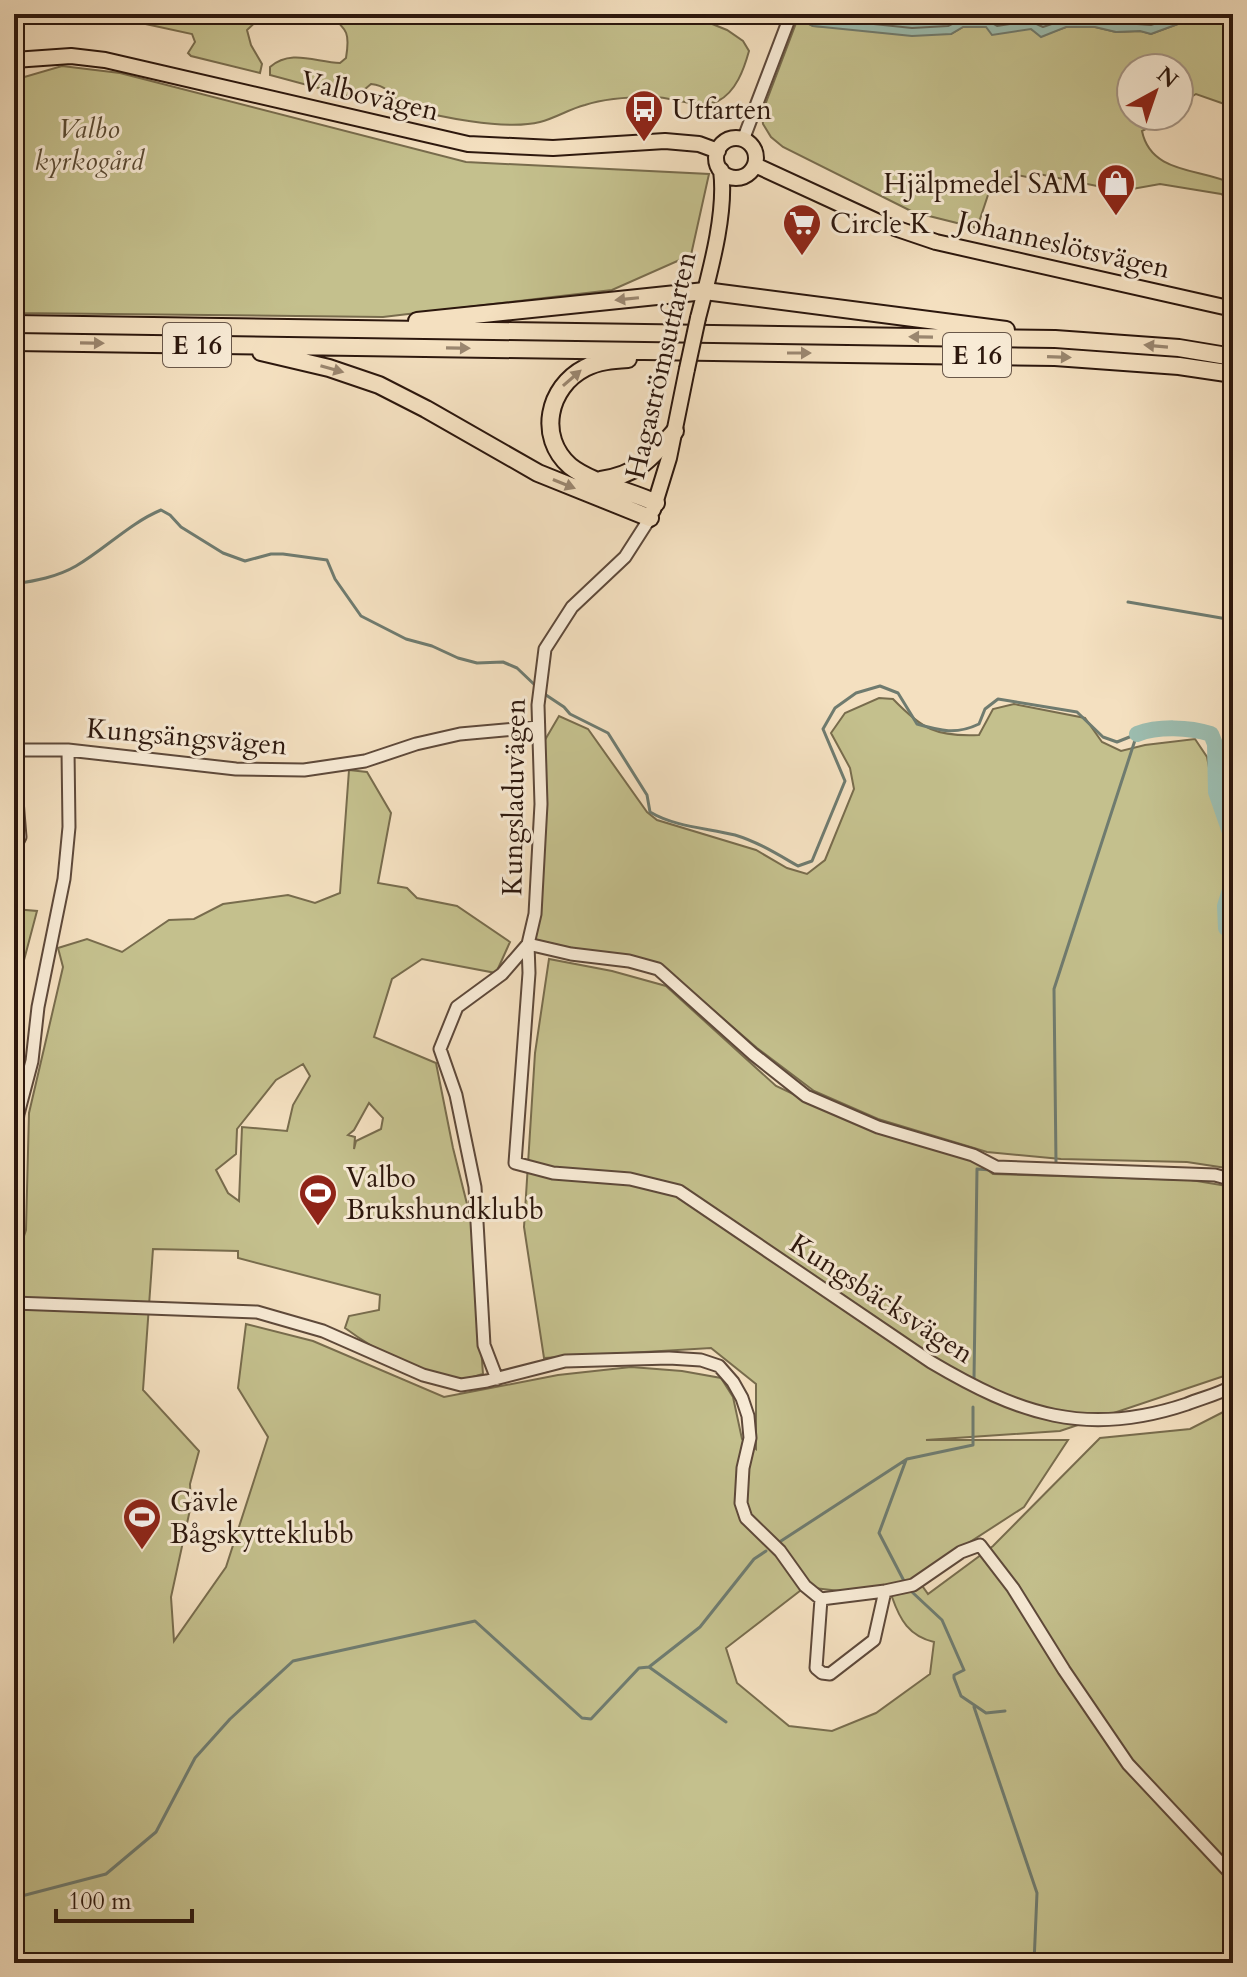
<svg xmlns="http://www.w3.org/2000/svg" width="1247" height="1977" viewBox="0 0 1247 1977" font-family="Cardo,serif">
<rect width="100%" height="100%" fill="#f4e0c0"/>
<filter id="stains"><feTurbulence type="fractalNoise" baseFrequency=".0025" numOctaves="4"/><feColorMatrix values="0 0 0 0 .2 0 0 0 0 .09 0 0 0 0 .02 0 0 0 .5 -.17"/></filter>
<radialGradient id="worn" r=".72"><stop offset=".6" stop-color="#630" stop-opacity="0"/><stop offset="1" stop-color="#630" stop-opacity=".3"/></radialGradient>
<path fill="#c4c08d" stroke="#786c4d" stroke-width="2" fill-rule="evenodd" d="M 127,14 L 264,14 L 247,30 L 251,45 L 262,64 L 260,73 L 191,56 L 188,53 L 195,42 L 192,34 L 132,21 Z
M 329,14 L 632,14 L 695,17 L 727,30 L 743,41 L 749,51 C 744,69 736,92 718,101 C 697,110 672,96 651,97 C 632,97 603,99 585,105 C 569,109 556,118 540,122 C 505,131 436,116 401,107 C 393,94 385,85 371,84 L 358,95 L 348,96 L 270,75 L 270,67 C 291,49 315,62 340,63 L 346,58 C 350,34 348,30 329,14 Z
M 1205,14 L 1233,14 L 1233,107 L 1196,94 L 1188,99 L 1179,115 L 1179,68 L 1131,68 L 1131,116 L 1179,116 L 1175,124 L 1153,125 L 1142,131 C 1151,175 1202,168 1233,184 L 1233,202 L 1221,194 L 1160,184 L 1121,191 L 1039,174 L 1027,177 L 1017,175 L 992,183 L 977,228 L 913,212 L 783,147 L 771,137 L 763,124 L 762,113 L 798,18 L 813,26 L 951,34 L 963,27 L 986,27 L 1031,29 L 1041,36 L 1066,27 L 1095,27 L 1116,32 L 1141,31 L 1151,34 Z
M 62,66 L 120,73 L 466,162 L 709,174 L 691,255 L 612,290 L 383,317 L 14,313 L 14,80 Z
M 879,698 L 893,699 C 922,729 936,737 979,735 L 993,709 L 1014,704 L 1085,718 L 1102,742 L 1121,751 L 1145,745 L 1195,739 L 1207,757 L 1213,788 L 1233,848 L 1233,869 L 1223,900 L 1221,929 L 1233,937 L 1233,1169 L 1187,1162 L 1061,1159 L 987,1152 L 878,1119 L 814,1091 L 757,1048 L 667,970 L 532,939 L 542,745 L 559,716 L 588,729 L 647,812 L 657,820 L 756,850 L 787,868 L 807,874 L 825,860 L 854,789 L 850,768 L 831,733 L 845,713 Z
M 349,770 L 367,772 L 391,813 L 378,883 L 407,888 L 417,898 L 457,906 L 510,942 L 496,973 L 422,959 L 392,979 L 374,1037 L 436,1063 L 453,1148 L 472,1224 L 483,1374 C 475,1376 466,1380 459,1379 C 419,1374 376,1351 345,1328 L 349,1316 L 379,1310 L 380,1295 L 238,1258 L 238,1251 L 153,1249 L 143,1390 L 199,1451 L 190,1484 L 191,1505 L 171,1597 L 174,1641 L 226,1567 L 268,1437 L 238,1388 L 246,1324 L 313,1341 L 444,1397 L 558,1375 L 631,1367 L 682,1371 L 721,1378 L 733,1397 L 742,1439 L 756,1449 L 756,1384 L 711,1348 L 544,1358 L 524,1227 L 535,1053 L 549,959 L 612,971 L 666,986 L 776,1086 L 806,1100 L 973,1159 L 993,1174 L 1191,1180 L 1233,1187 L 1233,1373 L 1060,1431 L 926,1440 L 1068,1440 L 1024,1507 L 916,1577 L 928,1594 L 993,1546 L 1100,1438 L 1190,1429 L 1233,1407 L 1233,1963 L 14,1963 L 14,1265 L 26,1230 L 29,1113 L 63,967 L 58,948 L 87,939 L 122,952 L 169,920 L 194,919 L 223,904 L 288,895 L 315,903 L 340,893 ZM 303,1064 L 310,1076 L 293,1105 L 287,1131 L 242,1127 L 239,1201 L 228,1193 L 216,1170 L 236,1154 L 237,1129 L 276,1080 ZM 369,1103 L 383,1118 L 381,1129 L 356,1141 L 354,1149 L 355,1137 L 348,1135 L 354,1130 ZM 805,1587 L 892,1597 C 900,1620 909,1636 934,1642 L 930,1674 L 876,1713 L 832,1731 L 789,1726 L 737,1683 L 726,1648 Z
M 14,909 L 37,911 L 14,998 Z"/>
<path fill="#9cbdb0" stroke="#6f7b6f" stroke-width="2" d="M 788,14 L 1205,14 L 1151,34 L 1140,31 L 1116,32 L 1095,27 L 1066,27 L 1041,37 L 1031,29 L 992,35 L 986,27 L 963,27 L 951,34 L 912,36 L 813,26 Z"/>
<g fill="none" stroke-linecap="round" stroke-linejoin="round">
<path stroke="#646a5e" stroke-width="2" d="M 810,14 L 816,18 L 912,28 L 948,26 L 962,19 L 985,19 L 997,26 L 1030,21 L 1043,27 L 1066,19 L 1151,25 L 1182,14"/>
<path stroke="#6f7b6f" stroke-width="3" d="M 14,584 C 35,581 57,577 76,566 C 105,549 130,523 161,510 L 170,515 L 181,527 L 223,553 L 245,561 L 271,554 L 283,554 L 327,560 L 335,579 L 361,616 L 406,639 L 432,646 L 458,658 L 477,663 L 503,662 L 517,668 L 538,688
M 1128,602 L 1233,620
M 543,693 L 564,707 L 570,714 L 608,733 L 647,795 L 650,812 C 675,827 707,828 735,835 C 758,842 777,854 798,866 L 812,861 L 845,781 L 823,729 L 835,708 L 856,693 L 880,686 L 898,693 L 917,724 C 941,731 956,735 979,724 L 985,709 L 998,699 L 1077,712 L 1103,737 L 1117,742 L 1137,734
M 1056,1163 L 1054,989 L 1137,734
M 974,1379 L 977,1169 L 991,1170
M 781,1541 L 907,1459 L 973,1445 L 973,1407
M 904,1581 L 879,1533 L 906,1460
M 912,1592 L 942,1620 L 964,1670 L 954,1675 L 954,1678 L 961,1696 L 986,1713 L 1005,1711
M 649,1667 L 726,1722
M 974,1707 L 1037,1893 L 1034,1963
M 14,1898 L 106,1874 L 156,1832 L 195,1758 L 230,1719 L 293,1661 L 475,1621 L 582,1718 L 591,1719 L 639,1668 L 649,1667 L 700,1627 L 754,1559 L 766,1551"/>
<path stroke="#9cbdb0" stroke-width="16" d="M 1137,734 C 1158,726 1189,727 1211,734 L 1215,744 L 1216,792 L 1233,841
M 1233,880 L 1225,906 L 1226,928 L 1233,933"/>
<g stroke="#5e493a" stroke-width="15">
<path id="minor" d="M 743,140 L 791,14
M 650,518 L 625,557 L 572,607 L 545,649 L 538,705 L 541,804 L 535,914 L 528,944 L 529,973 L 515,1163 L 553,1173 L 630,1179 L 679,1191 L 931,1362 C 1019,1414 1086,1438 1187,1404 C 1202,1398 1219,1394 1233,1386
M 14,750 L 68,750 L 236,769 L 304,770 L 365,761 L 416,744 L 460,734 L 538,727
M 14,763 L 20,837 L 14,849
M 528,944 L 571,954 L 629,961 L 658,969 L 753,1054 L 806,1096 L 878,1127 L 973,1155 L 996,1167 L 1215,1175 L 1233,1180
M 14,1143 L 18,1114 L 32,1061 L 38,1007 L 64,879 L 69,827 L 68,750
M 14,1303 L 257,1312 L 323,1331 L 423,1375 L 461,1385 L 487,1381 L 565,1361 L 669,1358 L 701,1360 L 719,1366 L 733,1382 L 742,1398 L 748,1416 L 750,1438 L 743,1468 L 741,1503 L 746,1518 L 780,1551 L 805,1586 L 821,1599 L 885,1591 L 913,1585 L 961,1552 L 980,1545 L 1013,1588 L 1064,1670 L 1128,1764 L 1233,1876
M 497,1379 L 484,1345 L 475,1187 L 456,1095 L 440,1049 L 457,1007 L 502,974 L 528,944
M 821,1599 L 816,1668 L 822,1673 L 830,1674 L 874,1640 L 885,1591"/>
</g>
<g stroke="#2c170d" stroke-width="18">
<path id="major" d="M 14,60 L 71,56 L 105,60 L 468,144 L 553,148 L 665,141 L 699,144 L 718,151
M716 158a20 20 0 1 1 40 0a20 20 0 1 1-40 0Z
M 755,165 L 883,224 L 936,242 L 1233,309
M 698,318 C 709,275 727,214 721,170
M 653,510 L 669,458 L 687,369"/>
</g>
<g stroke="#2c170d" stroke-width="20">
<path id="highway" d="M 417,321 L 705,291 L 1006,330
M 14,324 L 1055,339 L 1179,348 L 1233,357
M 14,342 L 1055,357 L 1179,366 L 1233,374
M 261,352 L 329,368 L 379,385 L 426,409 L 538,473 L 650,518
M 628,359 C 613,360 598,361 585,368 C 548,387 537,437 570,466 C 591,483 631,491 656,503
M 601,480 C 639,474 651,458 675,431"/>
</g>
<use href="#minor" stroke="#f8ebd6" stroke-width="11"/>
<use href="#major" stroke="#f4e0c0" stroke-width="14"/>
<use href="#highway" stroke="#f4e0c0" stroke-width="16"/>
<g stroke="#2c170d" stroke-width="18" stroke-linecap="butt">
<path id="major-bridge" d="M 687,369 L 698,318"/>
</g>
<use href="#major-bridge" stroke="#f4e0c0" stroke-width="14"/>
</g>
<defs><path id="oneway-solid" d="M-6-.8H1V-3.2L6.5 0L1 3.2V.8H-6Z" transform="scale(2)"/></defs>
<g fill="#9a866f">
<use href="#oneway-solid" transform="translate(627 299) rotate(174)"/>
<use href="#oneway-solid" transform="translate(921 337) rotate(-179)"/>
<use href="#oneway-solid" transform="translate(92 343) rotate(1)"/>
<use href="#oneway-solid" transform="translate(1156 346) rotate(-175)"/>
<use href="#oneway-solid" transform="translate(458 348) rotate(1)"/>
<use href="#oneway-solid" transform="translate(799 353)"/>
<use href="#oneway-solid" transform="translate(1059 357) rotate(2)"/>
<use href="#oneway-solid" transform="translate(332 369) rotate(16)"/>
<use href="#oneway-solid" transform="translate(572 378) rotate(-41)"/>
<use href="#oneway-solid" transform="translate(564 484) rotate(22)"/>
</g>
<defs>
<g id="bus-pin" transform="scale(2)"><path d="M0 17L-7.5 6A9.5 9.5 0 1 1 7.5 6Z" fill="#8f2418" stroke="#f8ebd6"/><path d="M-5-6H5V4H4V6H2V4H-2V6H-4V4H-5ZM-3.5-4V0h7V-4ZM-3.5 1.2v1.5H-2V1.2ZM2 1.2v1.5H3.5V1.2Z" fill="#fff"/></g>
<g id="shop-pin" transform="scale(2)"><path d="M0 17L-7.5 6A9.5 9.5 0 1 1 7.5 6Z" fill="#8f2418" stroke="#f8ebd6"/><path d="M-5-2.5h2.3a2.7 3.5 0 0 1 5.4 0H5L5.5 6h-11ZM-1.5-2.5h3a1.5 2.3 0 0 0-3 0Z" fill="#fff"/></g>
<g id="supermarket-pin" transform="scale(2)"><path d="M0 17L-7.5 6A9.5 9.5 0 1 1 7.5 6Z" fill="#8f2418" stroke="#f8ebd6"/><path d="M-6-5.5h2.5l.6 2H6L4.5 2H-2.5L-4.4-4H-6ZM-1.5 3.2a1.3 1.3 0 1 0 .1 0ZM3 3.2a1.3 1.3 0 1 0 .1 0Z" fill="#fff"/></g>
<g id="stadium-pin" transform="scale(2)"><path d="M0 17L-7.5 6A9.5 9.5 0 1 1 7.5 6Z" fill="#8f2418" stroke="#f8ebd6"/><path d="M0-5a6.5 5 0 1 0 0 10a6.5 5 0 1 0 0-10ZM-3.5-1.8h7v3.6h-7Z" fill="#fff"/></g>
</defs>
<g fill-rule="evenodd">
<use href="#bus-pin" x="644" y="109"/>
<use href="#shop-pin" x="1116" y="183"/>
<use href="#supermarket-pin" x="802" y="223"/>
<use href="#stadium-pin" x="318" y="1193"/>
<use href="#stadium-pin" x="142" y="1517"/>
</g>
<g text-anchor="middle" stroke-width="6" stroke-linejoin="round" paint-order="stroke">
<g fill="#f8ebd6" stroke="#695749" stroke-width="2">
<rect x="163" y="323" width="68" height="44" rx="6"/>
<rect x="943" y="333" width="68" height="44" rx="6"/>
</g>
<g font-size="26" font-weight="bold" fill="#2c170d">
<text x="197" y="354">E 16</text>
<text x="977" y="364">E 16</text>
</g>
<g font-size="28" fill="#2c170d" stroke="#f8ebd6">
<text transform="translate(370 95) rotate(13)" y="10">Valbovägen</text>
<text transform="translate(1064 244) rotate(13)" y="10">Johanneslötsvägen</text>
<text transform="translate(660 365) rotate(-77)" y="10">Hagaströmsutfarten</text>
<text transform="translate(187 736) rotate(5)" y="10">Kungsängsvägen</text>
<text transform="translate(513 797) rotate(-89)" y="10">Kungsladuvägen</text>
<text transform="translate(882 1298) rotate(33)" y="10">Kungsbäcksvägen</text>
</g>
<g font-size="28" fill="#2c170d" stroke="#f8ebd6" text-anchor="start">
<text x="672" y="119">Utfarten</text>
<text x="1088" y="193" text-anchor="end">Hjälpmedel SAM</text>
<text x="830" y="233">Circle K</text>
<text x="346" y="1187">Valbo<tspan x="346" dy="32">Brukshundklubb</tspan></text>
<text x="170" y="1511">Gävle<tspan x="170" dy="32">Bågskytteklubb</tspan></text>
</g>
<g font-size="28" font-style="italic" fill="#5a4a33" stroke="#f8ebd6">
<text x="89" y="138">Valbo<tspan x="89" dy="32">kyrkogård</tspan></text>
</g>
</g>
<rect width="1247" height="1977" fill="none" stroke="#f4e0c0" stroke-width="48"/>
<rect x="16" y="16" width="1215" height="1945" fill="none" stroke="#2c170d" stroke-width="4"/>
<rect x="24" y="24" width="1199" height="1929" fill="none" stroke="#2c170d" stroke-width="2"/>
<g transform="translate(1155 92) rotate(40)"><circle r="38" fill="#f8ebd6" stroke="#a69686" stroke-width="2"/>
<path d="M0-6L14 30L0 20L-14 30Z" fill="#8f2418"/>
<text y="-12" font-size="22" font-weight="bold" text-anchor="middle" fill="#2c170d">N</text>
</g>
<path d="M56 1909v12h136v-12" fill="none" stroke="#2c170d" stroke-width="4"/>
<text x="68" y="1909" font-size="24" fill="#2c170d" stroke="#f8ebd6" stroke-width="6" paint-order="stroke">100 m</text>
<rect width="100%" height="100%" filter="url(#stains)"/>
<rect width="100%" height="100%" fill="url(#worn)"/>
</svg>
